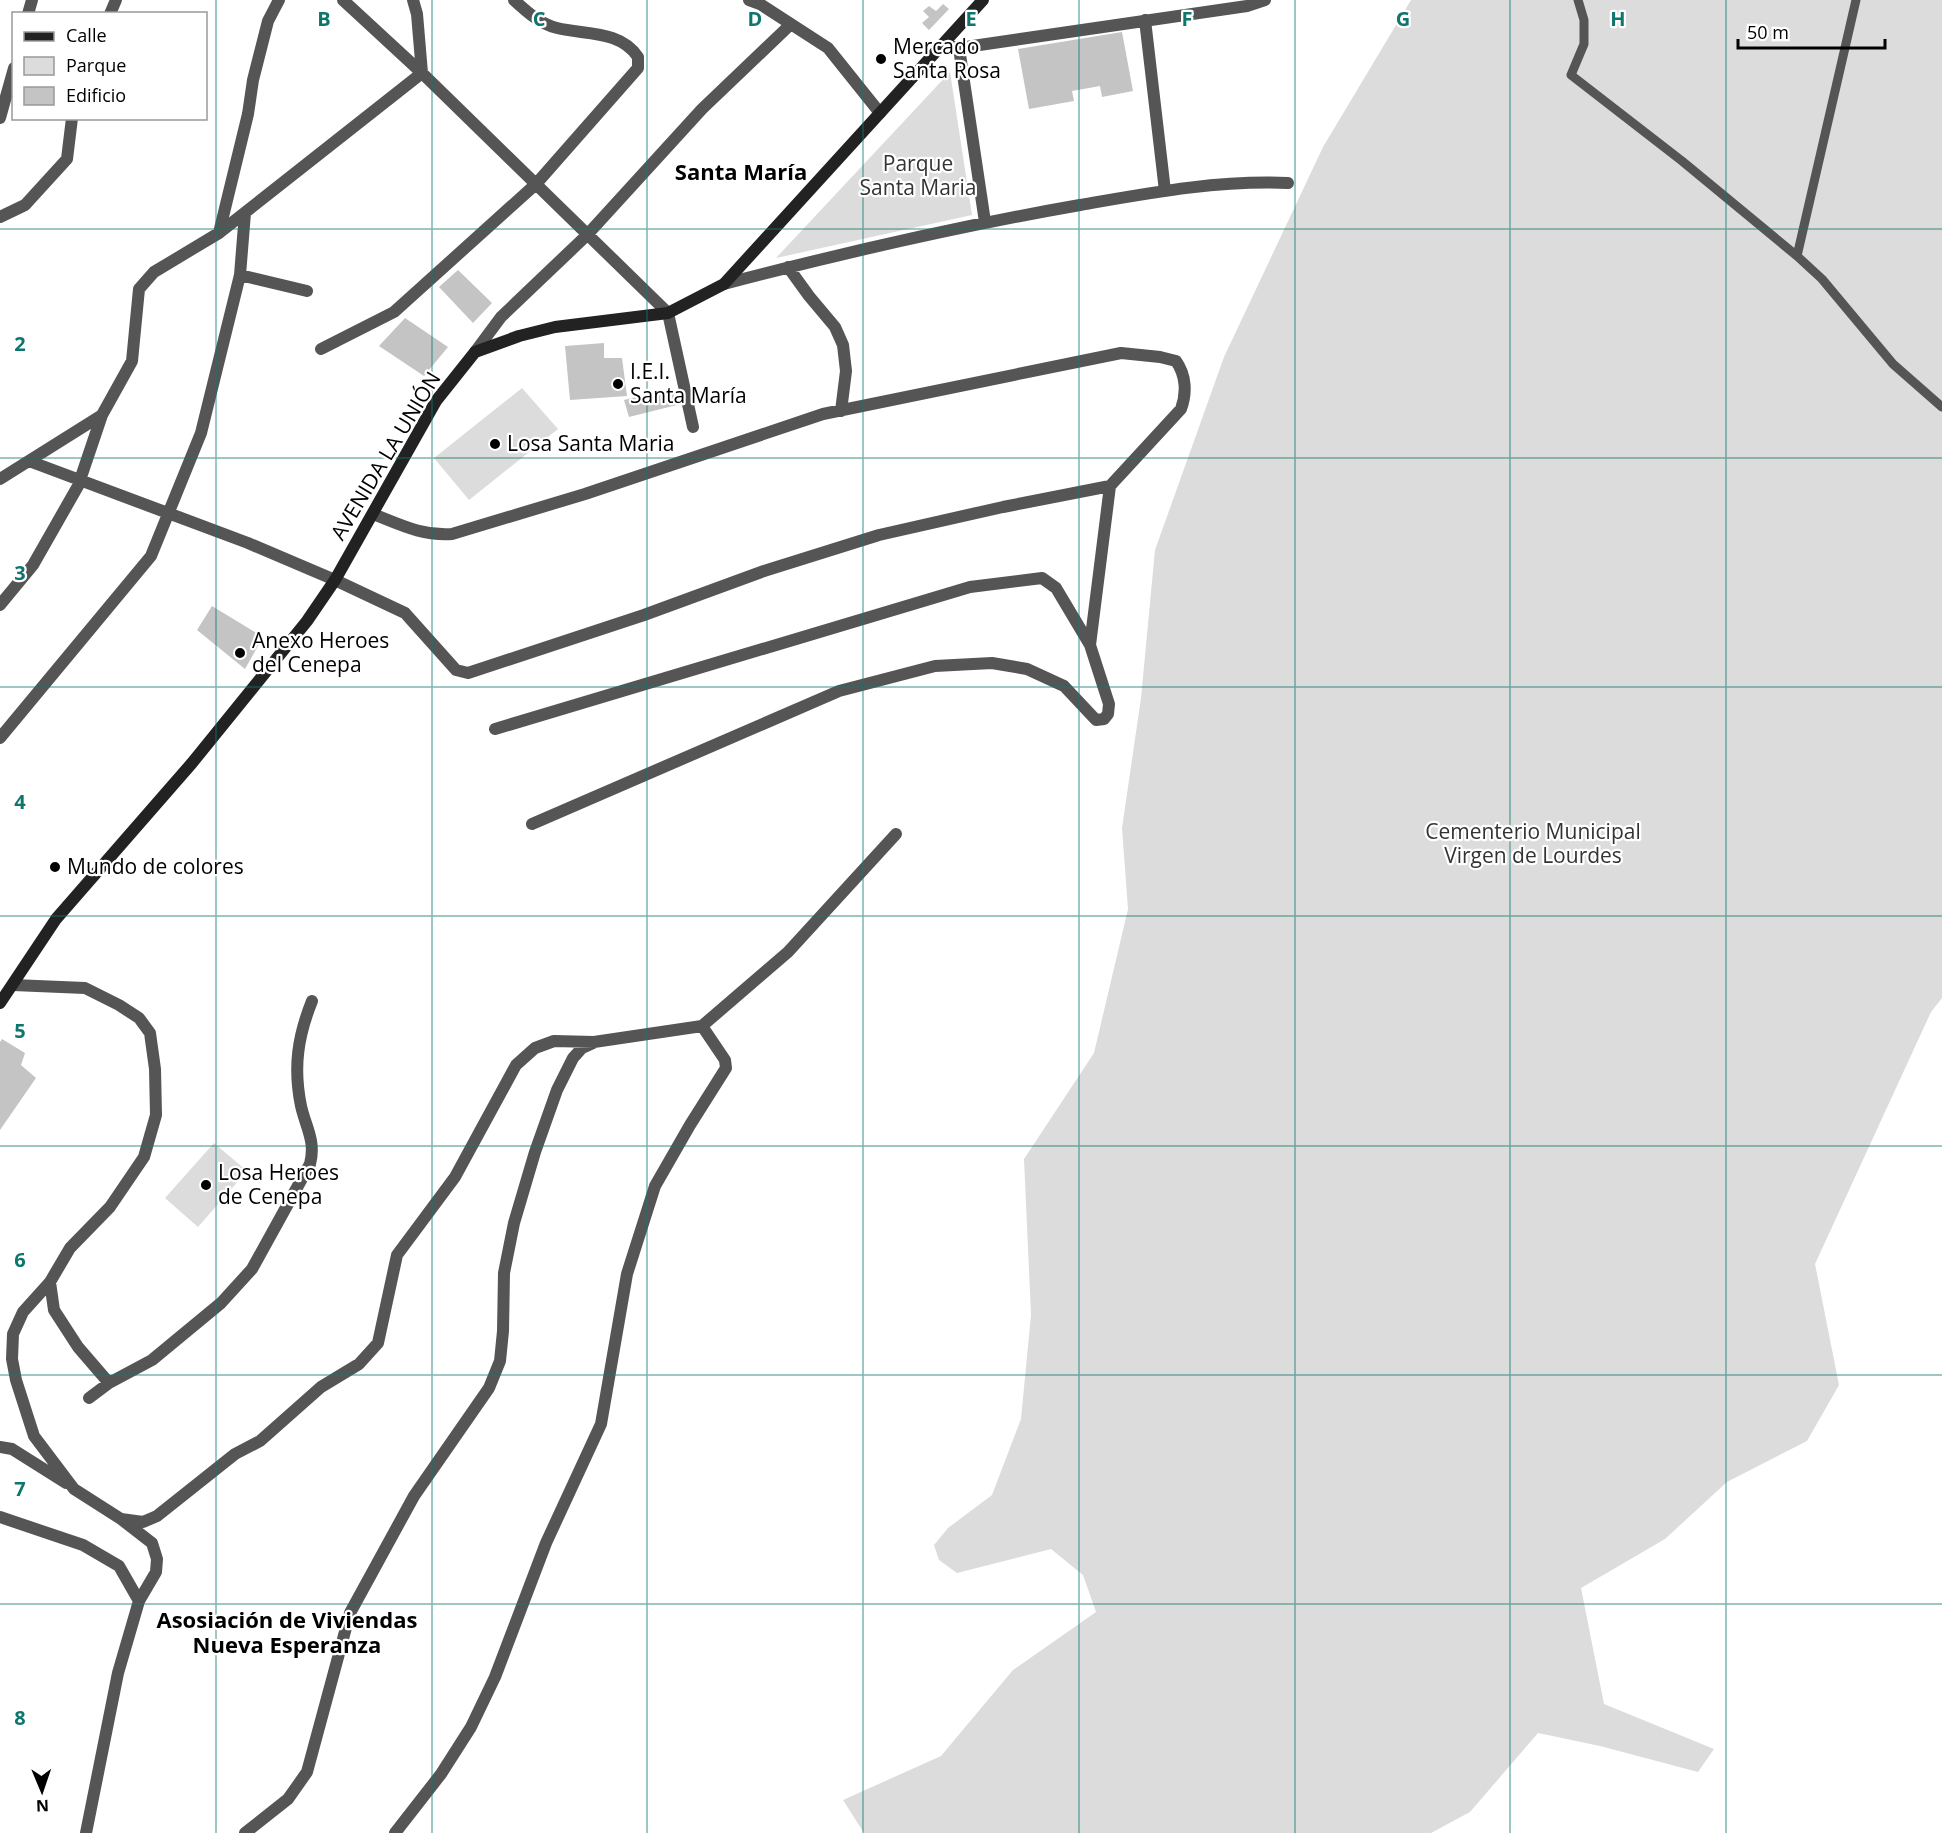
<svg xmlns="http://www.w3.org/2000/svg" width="1942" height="1833" viewBox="0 0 1942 1833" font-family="'Open Sans',sans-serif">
<rect width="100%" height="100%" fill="#fff"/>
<path fill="#dcdcdc" d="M 1411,0 L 1942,0 L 1942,998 L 1931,1012 L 1815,1264 L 1839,1385 L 1807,1441 L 1727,1482 L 1665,1539 L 1581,1588 L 1604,1704 L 1714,1749 L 1698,1772 L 1600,1746 L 1538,1733 L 1470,1812 L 1431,1833 L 864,1833 L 843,1800 L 941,1756 L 1013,1670 L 1096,1612 L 1083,1575 L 1051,1549 L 957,1573 L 939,1560 L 934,1545 L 948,1528 L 992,1495 L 1021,1419 L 1031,1315 L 1024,1159 L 1094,1053 L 1128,909 L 1122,828 L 1141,698 L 1155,550 L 1224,357 L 1323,147 Z
M 950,72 L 972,215 L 776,258 Z
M 522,388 L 558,429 L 469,500 L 434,458 Z
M 214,1143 L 247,1171 L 198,1227 L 165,1198 Z"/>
<path fill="#c4c4c4" d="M 943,4 L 949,9 L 929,30 L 922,23 L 929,17 L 923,11 L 929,6 L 936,11 Z
M 1122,32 L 1133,91 L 1102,97 L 1100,86 L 1072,91 L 1074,101 L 1029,109 L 1018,49 Z
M 458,270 L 492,303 L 473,323 L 439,287 Z
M 405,318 L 448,347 L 424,376 L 379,346 Z
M 604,343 L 604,358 L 622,358 L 627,396 L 570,400 L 565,346 Z
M 672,388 L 677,405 L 629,417 L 624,400 Z
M 212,606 L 263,637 L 245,669 L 197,630 Z
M 2,1039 L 25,1053 L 21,1065 L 36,1078 L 0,1130 L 0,1042 Z"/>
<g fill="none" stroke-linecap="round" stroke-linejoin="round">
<path stroke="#555" stroke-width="9" d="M 1578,0 L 1584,20 L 1584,44 L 1571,75 L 1682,161 L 1797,256 L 1822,279 L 1893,364 L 1942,407
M 1797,256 L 1856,0"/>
<path stroke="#555" stroke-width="12" d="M 343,0 L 422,73 L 668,313 L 693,427
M 749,0 L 760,4 L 828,48 L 880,113
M 28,14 L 32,0
M 110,14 L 116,0
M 1145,20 L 1165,191
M 942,45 L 959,48 L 1247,6 L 1265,0
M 959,48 L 985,222
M 0,118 L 14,68
M 0,217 L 25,205 L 67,159 L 72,118
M 219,233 L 248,114 L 253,80 L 268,21 L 279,0
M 788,267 L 809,296 L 835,327 L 843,345 L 846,371 L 841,411
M 240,275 L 307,291
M 724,284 C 842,253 960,226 1080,205 C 1149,193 1218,180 1288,183
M 321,349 L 394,312 L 536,184 L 638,68 L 638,57 C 620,30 585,35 557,28 C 540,24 526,11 514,0
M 475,352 L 501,317 L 587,235 L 702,109 L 791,24
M 29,461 L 248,543 L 335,580 L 405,613 L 456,670 L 468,673 L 644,615 L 764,571 L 879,535 L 1003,507 L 1110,486 L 1181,409 C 1187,393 1186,375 1176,361 L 1160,357 L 1121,353 L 823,414 L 585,494 L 452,534 C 422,536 401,525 373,514
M 0,479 L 102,415 L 132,361 L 139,289 L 154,272 L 219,233 L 422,73 L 417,14 L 413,0
M 0,605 L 33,565 L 78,486 L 102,415
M 1090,645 L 1110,486
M 495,729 L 970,587 L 1042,578 L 1056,588 L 1090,645 L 1109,704 L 1108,714 L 1104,719 L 1096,720 L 1064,686 L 1027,669 L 992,663 L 935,666 L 839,691 L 532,824
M 0,738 L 151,556 L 201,433 L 240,275 L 245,213
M 13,985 L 85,988 L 119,1005 L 139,1018 L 150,1033 L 155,1069 L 156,1115 L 144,1157 L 110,1207 L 70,1248 L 50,1282 L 23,1312 L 13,1334 L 12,1359 L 16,1380 L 34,1436 L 74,1489 L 121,1519 L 152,1543 L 157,1559 L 156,1572 L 139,1601 L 118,1673 L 86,1833
M 50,1282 L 54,1310 L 78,1347 L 109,1383
M 89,1398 L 109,1383 L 152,1360 L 221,1303 L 252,1269 L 310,1164 C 316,1141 306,1128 301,1106 C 293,1067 298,1036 312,1001
M 0,1447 L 12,1449 L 66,1483
M 0,1517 L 83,1545 L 119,1566 L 139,1601
M 121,1519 L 143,1522 L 157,1516 L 235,1454 L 260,1441 L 321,1387 L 359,1364 L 378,1343 L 397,1255 L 455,1177 L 516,1065 L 535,1048 L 554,1041 L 594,1042 L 702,1026 L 788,952 L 896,834
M 245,1833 L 288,1799 L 307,1772 L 350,1613 L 414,1496 L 489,1388 L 500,1361 L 503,1331 L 504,1273 L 514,1223 L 535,1152 L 557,1090 L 573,1058 L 582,1048 L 593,1043
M 395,1833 L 441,1774 L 471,1727 L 495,1677 L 546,1543 L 601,1424 L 627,1274 L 655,1186 L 690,1125 L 726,1068 L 725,1060 L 702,1026"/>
<path stroke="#222" stroke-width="12" d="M 0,1003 L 56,919 L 192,763 L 307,621 L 335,580 L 436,401 L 475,352 L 519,336 L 555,327 L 668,313 L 724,284 L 983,0"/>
</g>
<path fill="none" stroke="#0f766e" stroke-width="1.5" stroke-opacity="0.55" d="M 216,0 L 216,1833M 432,0 L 432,1833M 647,0 L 647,1833M 863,0 L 863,1833M 1079,0 L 1079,1833M 1295,0 L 1295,1833M 1510,0 L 1510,1833M 1726,0 L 1726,1833M 0,229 L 1942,229M 0,458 L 1942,458M 0,687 L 1942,687M 0,916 L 1942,916M 0,1146 L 1942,1146M 0,1375 L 1942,1375M 0,1604 L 1942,1604"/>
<g fill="#000" stroke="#fff" stroke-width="2">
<circle cx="881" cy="59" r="6"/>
<circle cx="618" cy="384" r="6"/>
<circle cx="495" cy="444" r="6"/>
<circle cx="240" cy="653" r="6"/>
<circle cx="55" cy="867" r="6"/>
<circle cx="206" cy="1185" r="6"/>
</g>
<g text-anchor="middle" stroke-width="4.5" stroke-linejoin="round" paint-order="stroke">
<g font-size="21" fill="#000" stroke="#fff" text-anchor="start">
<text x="893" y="54">Mercado<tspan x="893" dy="24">Santa Rosa</tspan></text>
<text x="630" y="379">I.E.I.<tspan x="630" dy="24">Santa María</tspan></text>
<text x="507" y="451">Losa Santa Maria</text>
<text x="252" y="648">Anexo Heroes<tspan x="252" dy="24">del Cenepa</tspan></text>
<text x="67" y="874">Mundo de colores</text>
<text x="218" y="1180">Losa Heroes<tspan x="218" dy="24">de Cenepa</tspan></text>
</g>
<g font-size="21" fill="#333" stroke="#fff">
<text x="918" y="171">Parque<tspan x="918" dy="24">Santa Maria</tspan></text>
<text x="1533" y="839">Cementerio Municipal<tspan x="1533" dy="24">Virgen de Lourdes</tspan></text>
</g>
<g font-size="21" fill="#000" stroke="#fff">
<text transform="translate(386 456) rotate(-59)" y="7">AVENIDA LA UNIÓN</text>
</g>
<g font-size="22" font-weight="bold" fill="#000" stroke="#fff">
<text x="741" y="180">Santa María</text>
<text x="287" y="1628">Asosiación de Viviendas<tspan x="287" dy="25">Nueva Esperanza</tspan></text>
</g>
</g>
<g font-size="20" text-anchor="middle" font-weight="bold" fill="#0f766e" stroke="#fff" stroke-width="4.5" stroke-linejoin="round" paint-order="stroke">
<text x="324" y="26">B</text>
<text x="539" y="26">C</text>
<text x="755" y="26">D</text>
<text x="971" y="26">E</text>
<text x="1187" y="26">F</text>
<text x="1403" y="26">G</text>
<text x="1618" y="26">H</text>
<text x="20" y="351">2</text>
<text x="20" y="580">3</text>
<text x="20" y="809">4</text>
<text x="20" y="1038">5</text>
<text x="20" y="1267">6</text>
<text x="20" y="1496">7</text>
<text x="20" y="1725">8</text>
</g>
<rect x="12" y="12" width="195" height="108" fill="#ffffff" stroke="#999999" stroke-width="1.5"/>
<rect x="24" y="32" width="30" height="9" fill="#222222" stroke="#999999" stroke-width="1.5"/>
<text x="66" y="42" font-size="18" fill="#000000">Calle</text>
<rect x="24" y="57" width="30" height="18" fill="#dcdcdc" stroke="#999999" stroke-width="1.5"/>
<text x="66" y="72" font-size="18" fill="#000000">Parque</text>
<rect x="24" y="87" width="30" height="18" fill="#c4c4c4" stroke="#999999" stroke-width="1.5"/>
<text x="66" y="102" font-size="18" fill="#000000">Edificio</text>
<g transform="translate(42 1791) rotate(178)" stroke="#ffffff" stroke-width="4.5" paint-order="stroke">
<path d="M0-4.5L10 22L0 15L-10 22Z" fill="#000000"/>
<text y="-9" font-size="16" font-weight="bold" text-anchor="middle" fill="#000000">N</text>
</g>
<path d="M1738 39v9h147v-9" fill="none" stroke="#000000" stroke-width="3"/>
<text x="1747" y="39" font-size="18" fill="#000000" stroke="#ffffff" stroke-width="4.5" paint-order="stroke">50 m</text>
</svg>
